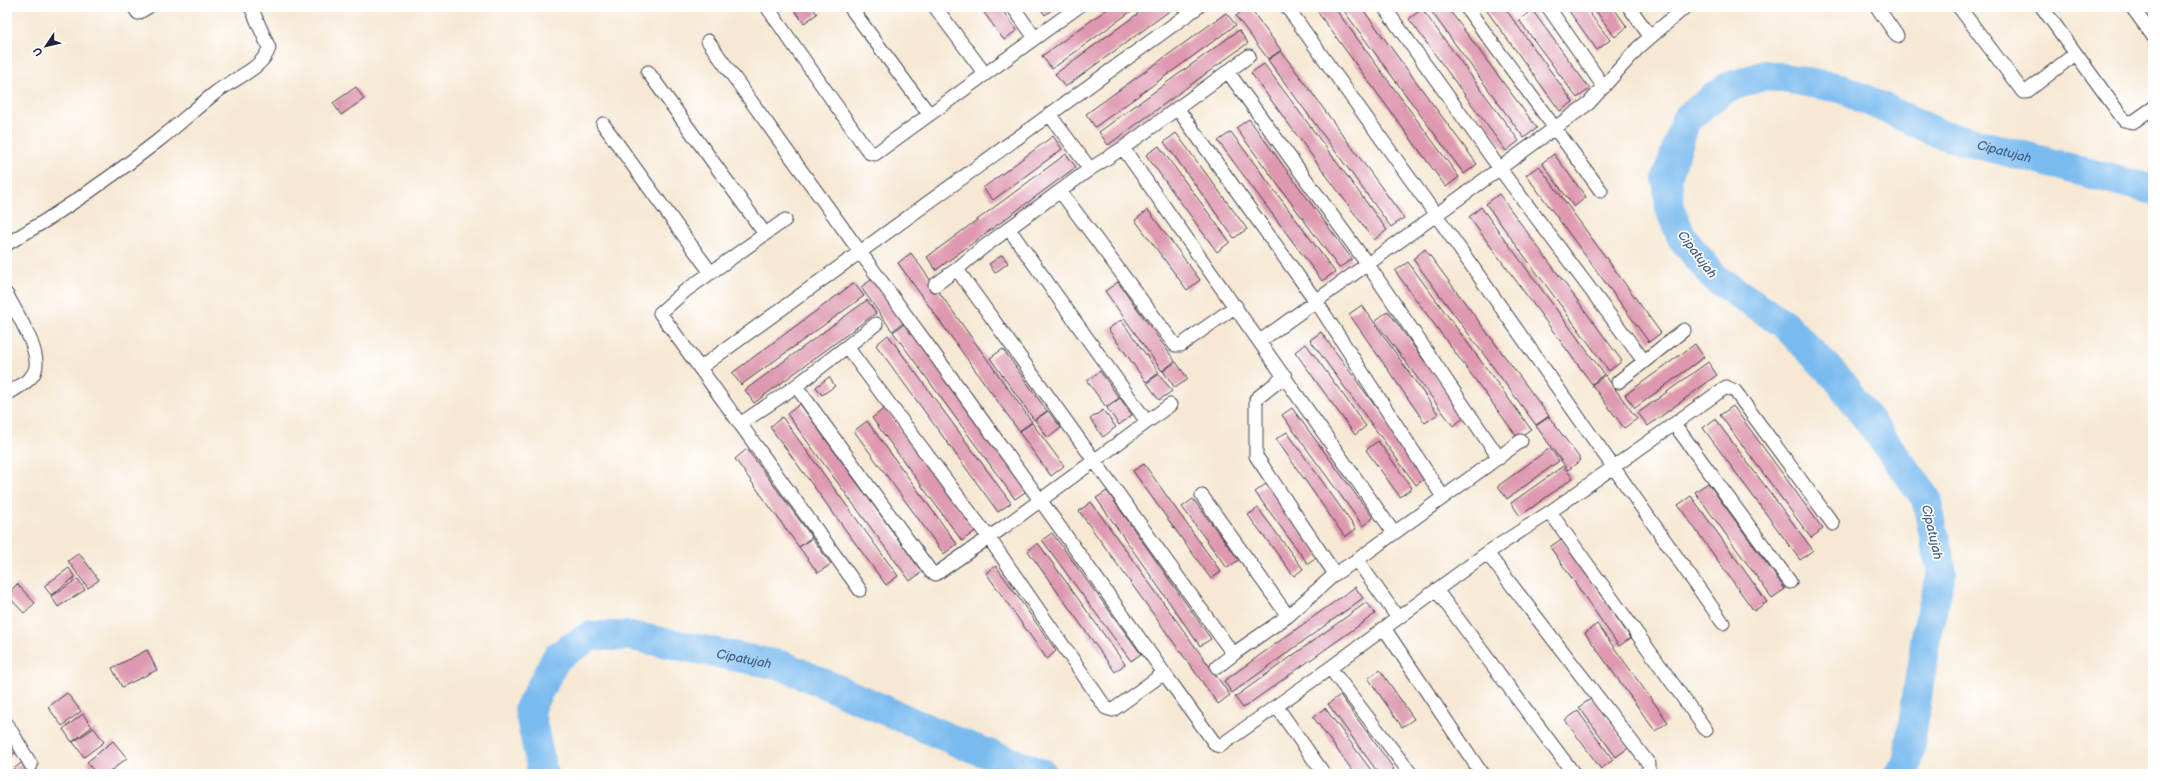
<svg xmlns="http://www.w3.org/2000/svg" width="2160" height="781" viewBox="0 0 2160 781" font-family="'Balsamiq Sans',sans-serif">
<rect width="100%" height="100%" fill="#fff"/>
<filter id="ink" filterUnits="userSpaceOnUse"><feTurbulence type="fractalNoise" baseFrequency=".025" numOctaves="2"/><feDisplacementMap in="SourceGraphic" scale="8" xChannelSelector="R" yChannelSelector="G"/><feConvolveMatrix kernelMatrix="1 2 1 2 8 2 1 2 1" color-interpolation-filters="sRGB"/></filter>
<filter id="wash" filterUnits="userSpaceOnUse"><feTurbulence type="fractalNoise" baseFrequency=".012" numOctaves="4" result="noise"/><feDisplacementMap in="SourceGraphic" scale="16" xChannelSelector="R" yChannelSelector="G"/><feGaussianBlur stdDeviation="0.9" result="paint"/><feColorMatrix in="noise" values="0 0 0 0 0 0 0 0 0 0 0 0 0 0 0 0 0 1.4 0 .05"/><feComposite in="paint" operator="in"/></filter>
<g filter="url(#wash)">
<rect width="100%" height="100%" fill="#f6e8d3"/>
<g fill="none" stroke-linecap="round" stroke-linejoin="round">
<g stroke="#7abbef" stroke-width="30">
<path id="s1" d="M 543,774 L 529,709 L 557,657 L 590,636 L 631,636 L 784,666 L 962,744 L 1043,774"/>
<path id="s2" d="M 1899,774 L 1907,764 L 1927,630 L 1942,572 L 1926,498 L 1838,379 L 1783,323 L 1716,279 L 1682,238 L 1670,209 L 1667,178 L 1686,119 L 1726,88 L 1765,75 L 1841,88 L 1940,134 L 2153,190"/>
</g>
</g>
<g id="blocks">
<path fill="#de98af" d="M 792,7 L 812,7 L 817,14 L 804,23 Z
M 980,7 L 1000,7 L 1017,30 L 1004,40 Z
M 1039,7 L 1056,7 L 1045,15 Z
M 1110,7 L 1137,7 L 1052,69 L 1042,56 Z
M 1147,7 L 1175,7 L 1065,87 L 1055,74 Z
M 1247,7 L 1249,7 L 1281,50 L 1268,59 L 1236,16 Z
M 1314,7 L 1334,7 L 1459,177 L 1446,187 Z
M 1341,7 L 1361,7 L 1477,164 L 1464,174 Z
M 1428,7 L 1447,7 L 1537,128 L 1524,138 Z
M 1484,7 L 1504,7 L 1573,102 L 1560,111 Z
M 1566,7 L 1585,7 L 1610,40 L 1597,50 Z
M 1593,7 L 1613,7 L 1627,27 L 1615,37 Z
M 1422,9 L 1519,141 L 1506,151 L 1409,19 Z
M 1532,10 L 1590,89 L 1577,98 L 1519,20 Z
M 1226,13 L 1236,25 L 1095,127 L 1086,114 Z
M 1239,30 L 1248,43 L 1108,145 L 1099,132 Z
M 1281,51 L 1404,218 L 1391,227 L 1268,60 Z
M 1264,64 L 1387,230 L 1374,240 L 1251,73 Z
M 356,87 L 364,99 L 341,115 L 333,103 Z
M 1249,119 L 1352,259 L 1339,268 L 1236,128 Z
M 1231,132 L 1335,272 L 1322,281 L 1218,141 Z
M 1176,133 L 1247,229 L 1234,238 L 1164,142 Z
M 1053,136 L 1062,149 L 993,200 L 983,188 Z
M 1159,146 L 1230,242 L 1217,252 L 1146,155 Z
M 1066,154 L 1076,167 L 936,270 L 927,257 Z
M 1554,154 L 1586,197 L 1574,207 L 1542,163 Z
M 1539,166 L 1661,333 L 1649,342 L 1526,175 Z
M 1499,194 L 1622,361 L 1609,371 L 1486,204 Z
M 1481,207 L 1604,374 L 1592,384 L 1469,217 Z
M 1148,210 L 1200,280 L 1187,290 L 1135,220 Z
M 1425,249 L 1549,416 L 1536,425 L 1413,259 Z
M 911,253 L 1032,422 L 1019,431 L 898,263 Z
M 1002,255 L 1008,263 L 995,273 L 989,264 Z
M 1408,262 L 1531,429 L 1518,438 L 1395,271 Z
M 874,278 L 905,322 L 892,331 L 861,287 Z
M 1118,282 L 1175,361 L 1162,371 L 1105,291 Z
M 854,283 L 864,296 L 741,385 L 732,373 Z
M 867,300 L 876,313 L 754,403 L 745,390 Z
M 1362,305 L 1438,414 L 1425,423 L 1349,314 Z
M 1388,311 L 1465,417 L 1453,426 L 1375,321 Z
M 1121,320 L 1159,373 L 1146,382 L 1108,329 Z
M 906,323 L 1028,490 L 1015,499 L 893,332 Z
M 1321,332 L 1427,477 L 1416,485 L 1310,340 Z
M 888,335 L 1011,503 L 998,512 L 876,345 Z
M 1306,344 L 1366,426 L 1355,435 L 1295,352 Z
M 1695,344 L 1704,357 L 1635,408 L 1625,395 Z
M 1003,349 L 1047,411 L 1034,420 L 990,358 Z
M 1176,362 L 1188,379 L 1175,388 L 1163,371 Z
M 1708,362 L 1717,375 L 1648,426 L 1638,413 Z
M 1100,371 L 1119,398 L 1106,407 L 1087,381 Z
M 1159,374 L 1172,391 L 1159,400 L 1147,383 Z
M 1605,375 L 1637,419 L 1624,428 L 1592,385 Z
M 829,377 L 835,386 L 822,395 L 816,387 Z
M 1120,398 L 1132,415 L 1119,425 L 1107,408 Z
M 800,404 L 922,572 L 910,581 L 787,414 Z
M 1733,406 L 1823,529 L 1811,538 L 1720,415 Z
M 885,408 L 975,531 L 962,541 L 872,418 Z
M 1292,408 L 1373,518 L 1363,526 L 1282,415 Z
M 1103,410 L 1116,427 L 1103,437 L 1090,419 Z
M 1048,411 L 1061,428 L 1048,438 L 1035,420 Z
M 782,417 L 898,576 L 886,585 L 770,427 Z
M 1549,417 L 1581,460 L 1568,470 L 1536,426 Z
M 1715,419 L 1813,550 L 1800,560 L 1703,428 Z
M 867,421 L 957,544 L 944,554 L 854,431 Z
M 1032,423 L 1064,466 L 1051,476 L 1019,432 Z
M 1287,432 L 1356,529 L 1345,537 L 1276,439 Z
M 1378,441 L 1412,488 L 1400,497 L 1366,450 Z
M 1550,448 L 1559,461 L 1507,499 L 1498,486 Z
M 747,449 L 812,537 L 799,547 L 735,459 Z
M 1144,464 L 1221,572 L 1211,579 L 1133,471 Z
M 1563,466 L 1573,478 L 1520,516 L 1511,503 Z
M 1708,483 L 1785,589 L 1772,598 L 1695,492 Z
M 1266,484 L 1319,556 L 1308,564 L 1255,492 Z
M 1107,491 L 1211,639 L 1200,646 L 1096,498 Z
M 1691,496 L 1767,602 L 1754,611 L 1678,505 Z
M 1193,499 L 1239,560 L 1227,568 L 1182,507 Z
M 1091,502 L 1230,695 L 1218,704 L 1079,511 Z
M 1258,508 L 1303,569 L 1294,576 L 1248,515 Z
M 1052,533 L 1141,654 L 1131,661 L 1042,540 Z
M 812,538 L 831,564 L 818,573 L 799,547 Z
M 1561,539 L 1631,638 L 1619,646 L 1550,547 Z
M 1038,543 L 1125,664 L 1115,672 L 1028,551 Z
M 79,553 L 99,580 L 88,588 L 68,561 Z
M 996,566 L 1056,651 L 1047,659 L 986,573 Z
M 69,568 L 75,577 L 51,595 L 44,586 Z
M 78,579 L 85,590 L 58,607 L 51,596 Z
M 17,584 L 35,603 L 24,613 L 7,595 Z
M 1355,587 L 1363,598 L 1232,693 L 1224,681 Z
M 1367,602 L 1375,614 L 1243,708 L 1235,697 Z
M 1597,624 L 1668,722 L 1655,731 L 1585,633 Z
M 147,650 L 157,670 L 122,687 L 112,668 Z
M 1380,670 L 1414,719 L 1402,727 L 1368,678 Z
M 67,693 L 81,711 L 62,726 L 48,707 Z
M 1340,695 L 1394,769 L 1387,774 L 1379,774 L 1328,704 Z
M 1592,698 L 1628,748 L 1616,757 L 1579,707 Z
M 1325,708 L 1374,774 L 1355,774 L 1313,717 Z
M 1578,711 L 1613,760 L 1601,769 L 1565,720 Z
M 83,714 L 92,727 L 72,742 L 63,729 Z
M 94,728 L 104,742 L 84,757 L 73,742 Z
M 9,737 L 19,750 L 7,758 L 7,738 Z
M 113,741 L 127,758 L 107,774 L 96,774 L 87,762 Z
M 24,761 L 33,774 L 7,774 Z"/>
</g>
</g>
<g filter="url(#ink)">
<use href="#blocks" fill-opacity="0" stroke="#424052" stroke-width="1"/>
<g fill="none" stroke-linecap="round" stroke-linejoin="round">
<g stroke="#424052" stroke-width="15">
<path id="minor" d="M 134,7 L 138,13 L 148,7
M 767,7 L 866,148 L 870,153 L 875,154 L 1078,7
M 850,7 L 929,114
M 935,7 L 985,74
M 1013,7 L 1035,38
M 1287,7 L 1436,215 L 1589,103 L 1638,48 L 1685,7
M 1384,7 L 1500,169 L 1644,361
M 1466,7 L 1601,191
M 1548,7 L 1604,87
M 1629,7 L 1650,36
M 1877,7 L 1897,36
M 1959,7 L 2023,92 L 2026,92 L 2075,54
M 2042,7 L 2124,120 L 2133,122 L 2153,108
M 2132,7 L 2153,36
M 708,41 C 859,253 1014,461 1164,673 L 1113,710 L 1106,708 L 989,538 L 847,347
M 648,72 L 765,234
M 1228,72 L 1368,265 L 1499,458
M 1177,108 L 1316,301 L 1443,497
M 1049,114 L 1090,169 L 981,249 L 957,269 L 961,275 L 1231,651 L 1236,652 L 1288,616 L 1335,574 L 1357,560 L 1398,618 L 1330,668 L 1220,746 L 1216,745 L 1164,673
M 603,124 L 711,273
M 1123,148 L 1394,533
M 1090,169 L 1123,148 L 1249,56
M 1060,191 L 1175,345 L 1181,345 L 1236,306
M 785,220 L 685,291 L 660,313 L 860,590
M 1009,229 L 1147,422
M 7,244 C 60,213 111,178 159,140 C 178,125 196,108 215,93 C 232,79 262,70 269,48 L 251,7
M 935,285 L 957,269
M 7,295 C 16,312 44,355 34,373 C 29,382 15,389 7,394
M 1260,341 L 1436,215 L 1723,623
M 700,368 L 1198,7
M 1285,376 L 1256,399 L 1256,456 L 1335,574
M 1618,382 L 1684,330
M 796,386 L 931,572 L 936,574 L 1004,527 L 1170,405
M 740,424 L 796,386 L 876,324
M 1675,425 L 1790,582
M 1202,496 L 1288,616
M 1550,512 L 1487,553 L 1649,764 L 1649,771 L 1645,774
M 1357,560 L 1521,441
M 1437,591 L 1574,774
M 1398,618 L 1487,553
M 1384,628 L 1482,774
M 1217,667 L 1235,653
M 1330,668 L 1411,774
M 1277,707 L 1324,774
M 7,724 L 31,765
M 1706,730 L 1550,512 L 1726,387 L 1735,391 L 1833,524"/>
</g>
<use href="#minor" stroke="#fff" stroke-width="13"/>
</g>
</g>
<g text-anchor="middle" stroke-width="3.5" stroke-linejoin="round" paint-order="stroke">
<g font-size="13" font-style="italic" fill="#455f83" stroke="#fff">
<text dy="5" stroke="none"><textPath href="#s2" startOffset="1113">Cipatujah</textPath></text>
<text transform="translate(1698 254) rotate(53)" y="5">Cipatujah</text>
<text transform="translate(1933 532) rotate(77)" y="5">Cipatujah</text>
<text dy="5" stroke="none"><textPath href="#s1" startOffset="321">Cipatujah</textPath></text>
</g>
</g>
<rect width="2160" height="781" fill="none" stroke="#fff" stroke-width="24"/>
<g transform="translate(46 46) rotate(235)" stroke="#ffffff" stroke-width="3" paint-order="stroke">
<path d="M0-3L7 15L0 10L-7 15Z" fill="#22223b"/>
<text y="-6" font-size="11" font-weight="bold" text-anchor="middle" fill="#22223b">U</text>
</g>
</svg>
